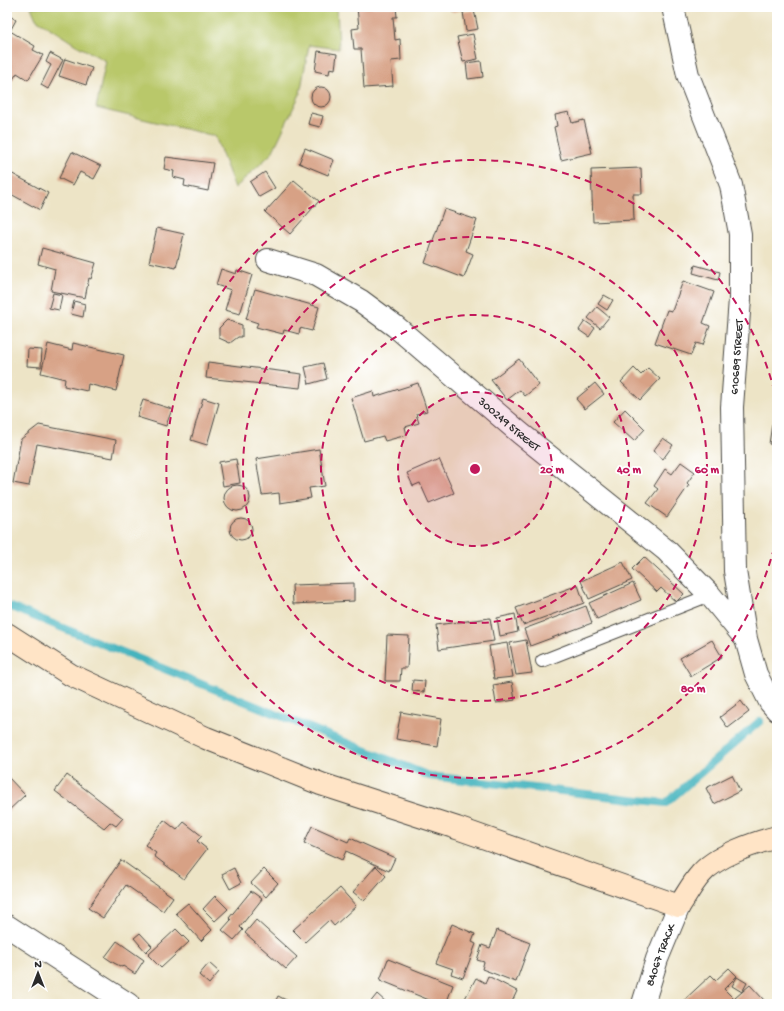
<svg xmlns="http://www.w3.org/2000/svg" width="784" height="1011" viewBox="0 0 784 1011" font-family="'Gochi Hand',sans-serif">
<rect width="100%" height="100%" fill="#fff"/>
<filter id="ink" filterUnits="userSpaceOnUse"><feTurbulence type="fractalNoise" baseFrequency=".025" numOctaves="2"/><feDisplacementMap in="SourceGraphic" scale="8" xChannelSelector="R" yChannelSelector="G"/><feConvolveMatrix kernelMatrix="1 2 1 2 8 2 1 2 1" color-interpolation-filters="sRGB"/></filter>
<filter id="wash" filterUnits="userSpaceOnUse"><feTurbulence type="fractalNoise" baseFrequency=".012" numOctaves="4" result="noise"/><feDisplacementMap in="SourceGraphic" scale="16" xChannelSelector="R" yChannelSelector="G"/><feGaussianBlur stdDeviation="0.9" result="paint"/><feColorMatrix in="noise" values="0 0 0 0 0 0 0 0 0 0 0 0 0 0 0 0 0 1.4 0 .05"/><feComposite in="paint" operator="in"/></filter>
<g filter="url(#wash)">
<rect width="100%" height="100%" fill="#ede4c6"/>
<path fill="#b9c86b" stroke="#727a4b" d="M 31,7 L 337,7 L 339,49 L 309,45 L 300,94 L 272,153 L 235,188 L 215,136 L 96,108 L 106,61 L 76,45 L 36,19 Z"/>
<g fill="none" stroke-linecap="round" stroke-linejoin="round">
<path stroke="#45b4be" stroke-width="8" d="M 11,607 L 429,776 L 666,803 L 760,721"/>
</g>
<g id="blocks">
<path fill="#d7a185" d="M 357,7 L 396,7 L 397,17 L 393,17 L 395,40 L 400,39 L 401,60 L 391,61 L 393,86 L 364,88 L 361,49 L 354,49 L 352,29 L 359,28 Z
M 451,7 L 465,7 L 466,9 L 452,12 Z
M 474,10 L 478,29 L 466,31 L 463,12 Z
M 7,14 L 16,20 L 10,31 L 35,46 L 33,50 L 43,55 L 28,80 L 17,73 L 12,81 L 7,78 Z
M 473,34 L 478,59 L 463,62 L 457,37 Z
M 318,51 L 337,54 L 335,69 L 330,68 L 329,74 L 315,71 Z
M 50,53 L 63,60 L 48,89 L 41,85 L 51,65 L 46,62 Z
M 65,59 L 92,68 L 86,85 L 59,76 Z
M 481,61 L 483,77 L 468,79 L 466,63 Z
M311 97a10 10 0 1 1 20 0a10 10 0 1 1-20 0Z
M 569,112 L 572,123 L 584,120 L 592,153 L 561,160 L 554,127 L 557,126 L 555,115 Z
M 311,113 L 323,116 L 320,127 L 308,124 Z
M 305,148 L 334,160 L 328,175 L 299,163 Z
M 72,152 L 101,166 L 94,179 L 80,172 L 73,185 L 59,178 Z
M 166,157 L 213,163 L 208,191 L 184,186 L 185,180 L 173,177 L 174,171 L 164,169 Z
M 641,168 L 642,194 L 633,194 L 634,220 L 593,222 L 591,170 Z
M 7,171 L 48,193 L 40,210 L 7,192 Z
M 265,172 L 275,188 L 259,197 L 250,182 Z
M 294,180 L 319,201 L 290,234 L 265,212 Z
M 444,209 L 477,220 L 466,251 L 473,254 L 464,278 L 425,263 Z
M 157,228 L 184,234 L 176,268 L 149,262 Z
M 7,234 L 11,235 L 9,248 L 7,248 Z
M 42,248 L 96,263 L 91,279 L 89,278 L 85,298 L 51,291 L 55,269 L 38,264 Z
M 695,265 L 720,272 L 718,280 L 693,273 Z
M 221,269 L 236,274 L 237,270 L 252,275 L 240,314 L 225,310 L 231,290 L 216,285 Z
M 683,281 L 714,292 L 703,323 L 710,326 L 703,345 L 696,343 L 691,355 L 655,343 L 667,310 L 672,311 Z
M 255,289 L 319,307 L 312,331 L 300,328 L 299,334 L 284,330 L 283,334 L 256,327 L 258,323 L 246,319 Z
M 53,293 L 62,295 L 59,310 L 49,308 Z
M 604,295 L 613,300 L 607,310 L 598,304 Z
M 74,301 L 85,304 L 83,317 L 71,314 Z
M 597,307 L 609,317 L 600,328 L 588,318 Z
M 227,320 L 242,325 L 242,337 L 238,337 L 230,343 L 219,338 L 219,328 Z
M 585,321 L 595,328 L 589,337 L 579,330 Z
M 73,343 L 124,355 L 116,391 L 88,384 L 87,391 L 64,386 L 65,379 L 41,373 L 48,344 L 72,350 Z
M 28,349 L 42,350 L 41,367 L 27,366 Z
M 519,359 L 539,385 L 525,396 L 520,390 L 507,400 L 491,380 Z
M 208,362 L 302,374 L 300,388 L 206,378 Z
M 323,363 L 327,379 L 309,384 L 305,367 Z
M 634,368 L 641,375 L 648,368 L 660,379 L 640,400 L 621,382 Z
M 418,383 L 427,411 L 416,414 L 419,423 L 405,427 L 407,435 L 385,441 L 383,436 L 364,441 L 351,398 L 373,391 L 374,397 Z
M 595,383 L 604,394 L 585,409 L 576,399 Z
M 203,398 L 219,403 L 207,445 L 191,440 Z
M 143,400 L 172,409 L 166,426 L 137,417 Z
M 625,409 L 645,429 L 634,441 L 613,422 Z
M 772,424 L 777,425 L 777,445 L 769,444 Z
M 39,425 L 116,440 L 113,458 L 37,444 L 29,486 L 13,483 L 21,439 Z
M 663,438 L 673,445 L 663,459 L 653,451 Z
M 319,449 L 325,486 L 309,488 L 311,498 L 280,503 L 279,493 L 262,495 L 256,459 Z
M 236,459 L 240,483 L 223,486 L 219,462 Z
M 439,459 L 454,493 L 429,503 L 420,483 L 413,486 L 407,473 Z
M 681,462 L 695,472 L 687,483 L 689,485 L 667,517 L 647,503 L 658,489 L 654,486 L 665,469 L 672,474 Z
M224 498a13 13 0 1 1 26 0a13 13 0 1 1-26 0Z
M230 529a11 11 0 1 1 22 0a11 11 0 1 1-22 0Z
M 644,557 L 684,594 L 676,602 L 661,588 L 657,592 L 632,569 Z
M 623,562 L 632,580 L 589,599 L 581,581 Z
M 354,583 L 354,601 L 293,604 L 292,585 Z
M 633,583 L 641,600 L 597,619 L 589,603 Z
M 578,585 L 584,603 L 523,625 L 516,608 Z
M 586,606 L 592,623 L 530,646 L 524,629 Z
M 515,614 L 518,632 L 500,636 L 497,618 Z
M 490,618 L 494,641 L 439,649 L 436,625 Z
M 387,635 L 409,636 L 407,668 L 401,668 L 400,681 L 385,681 Z
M 526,640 L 532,673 L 516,675 L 510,643 Z
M 712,640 L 722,657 L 691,676 L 680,658 Z
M 507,643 L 513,677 L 494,679 L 489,646 Z
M 413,680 L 425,681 L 424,692 L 412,691 Z
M 512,682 L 515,700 L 496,703 L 493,685 Z
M 741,701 L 749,712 L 728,728 L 720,717 Z
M 401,712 L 441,719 L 437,746 L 396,739 Z
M 67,775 L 123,818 L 116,826 L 110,822 L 104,828 L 55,791 Z
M 732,775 L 740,791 L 714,804 L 706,788 Z
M 7,776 L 25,795 L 7,812 Z
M 164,820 L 177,830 L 184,822 L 202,836 L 197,841 L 207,849 L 184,879 L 154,856 L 156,853 L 145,845 Z
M 312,826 L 348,842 L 350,838 L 395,858 L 389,871 L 346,851 L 342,860 L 304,843 Z
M 121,860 L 173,897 L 163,911 L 126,885 L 103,918 L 88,908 Z
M 376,866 L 386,876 L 364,901 L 353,892 Z
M 234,868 L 241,883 L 230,889 L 222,874 Z
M 264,869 L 278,883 L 266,897 L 251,883 Z
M 340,888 L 356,906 L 334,926 L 329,920 L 305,942 L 293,930 Z
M 251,891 L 262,899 L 240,927 L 243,930 L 234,940 L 222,930 L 231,920 L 229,918 Z
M 215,896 L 228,909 L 215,921 L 203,909 Z
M 188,903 L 212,930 L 201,941 L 176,913 Z
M 256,920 L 297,957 L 286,969 L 245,933 Z
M 452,924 L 475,934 L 472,942 L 476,944 L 463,978 L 451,974 L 453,969 L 436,963 Z
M 176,929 L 189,942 L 161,968 L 148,955 Z
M 497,930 L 530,943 L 516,982 L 482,969 L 484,962 L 477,960 L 482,945 L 490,948 Z
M 140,933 L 152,946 L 146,952 L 134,938 Z
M 117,941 L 144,960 L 135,974 L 123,966 L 122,967 L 114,963 L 105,957 Z
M 388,959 L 453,985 L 446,1004 L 439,1004 L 380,980 Z
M 209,963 L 219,972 L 209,984 L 199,975 Z
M 729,968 L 737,976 L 724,989 L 739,1004 L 684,1004 L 682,1002 L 711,975 L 716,980 Z
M 488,976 L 517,991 L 511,1004 L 462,1004 L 476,978 L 485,983 Z
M 737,977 L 747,983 L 742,992 L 732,986 Z
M 750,985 L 764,1000 L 759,1004 L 741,1004 L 735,998 Z
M 377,994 L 387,1003 L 386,1004 L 369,1004 Z
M 278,996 L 292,1003 L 291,1004 L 274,1004 Z"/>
</g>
</g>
<g filter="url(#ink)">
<use href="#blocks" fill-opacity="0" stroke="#484742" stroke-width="1"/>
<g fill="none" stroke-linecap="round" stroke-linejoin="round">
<g stroke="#484742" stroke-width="14">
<path id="service" d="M 542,661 L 710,595"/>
</g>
<g stroke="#484742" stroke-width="24">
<g id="minor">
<path d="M 673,7 L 688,75 L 731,185 L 740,234 L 740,299 L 732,407 L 735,571 L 746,639 L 756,674 L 770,702 L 777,710"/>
<path id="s1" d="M 268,260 L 316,275 L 361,301 L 395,326 L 520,433 L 667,551 L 710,595 L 745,638"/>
<path d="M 7,926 L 128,1004"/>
<path id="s2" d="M 643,1004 L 657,959 L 679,906"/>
</g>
</g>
<g stroke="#484742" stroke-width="24">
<path id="secondary" d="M 7,634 L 71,675 L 206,738 L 321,784 L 457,828 L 679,906 C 686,896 692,884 700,875 C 715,856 754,843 777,837"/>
</g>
<use href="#service" stroke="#fff" stroke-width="12"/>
<use href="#minor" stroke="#fff" stroke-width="22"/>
<use href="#secondary" stroke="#ffe4c6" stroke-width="22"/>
</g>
</g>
<circle cx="475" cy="469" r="77" fill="#c2185b" fill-opacity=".12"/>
<g fill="none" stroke="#c2185b" stroke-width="2" stroke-dasharray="7 5">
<circle cx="475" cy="469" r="77"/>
<circle cx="475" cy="469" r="154"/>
<circle cx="475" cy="469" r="232"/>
<path d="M777 536A309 309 0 1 1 777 402"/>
</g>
<g text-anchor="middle" stroke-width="3.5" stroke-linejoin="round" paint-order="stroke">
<g font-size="12" fill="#2b2b2b" stroke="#fff">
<text transform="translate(736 357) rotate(-86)" y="4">610689 STREET</text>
<text dy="4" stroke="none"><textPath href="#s1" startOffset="295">300249 STREET</textPath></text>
<text dy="4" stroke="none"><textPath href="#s2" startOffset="52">84067 TRACK</textPath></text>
</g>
</g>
<circle cx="475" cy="469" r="6" fill="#c2185b" stroke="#fff" stroke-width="2"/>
<g font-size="12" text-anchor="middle" font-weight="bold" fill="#c2185b" stroke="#fff" stroke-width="3.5" stroke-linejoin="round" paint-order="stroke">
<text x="552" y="473">20 m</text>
<text x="629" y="473">40 m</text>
<text x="707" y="473">60 m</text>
<text x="693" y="692">80 m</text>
</g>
<rect width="784" height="1011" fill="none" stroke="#fff" stroke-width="24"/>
<g transform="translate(38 973)" stroke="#ffffff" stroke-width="3" paint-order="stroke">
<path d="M0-3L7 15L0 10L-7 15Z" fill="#2b2b2b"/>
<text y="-6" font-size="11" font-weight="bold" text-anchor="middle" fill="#2b2b2b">N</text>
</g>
</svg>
